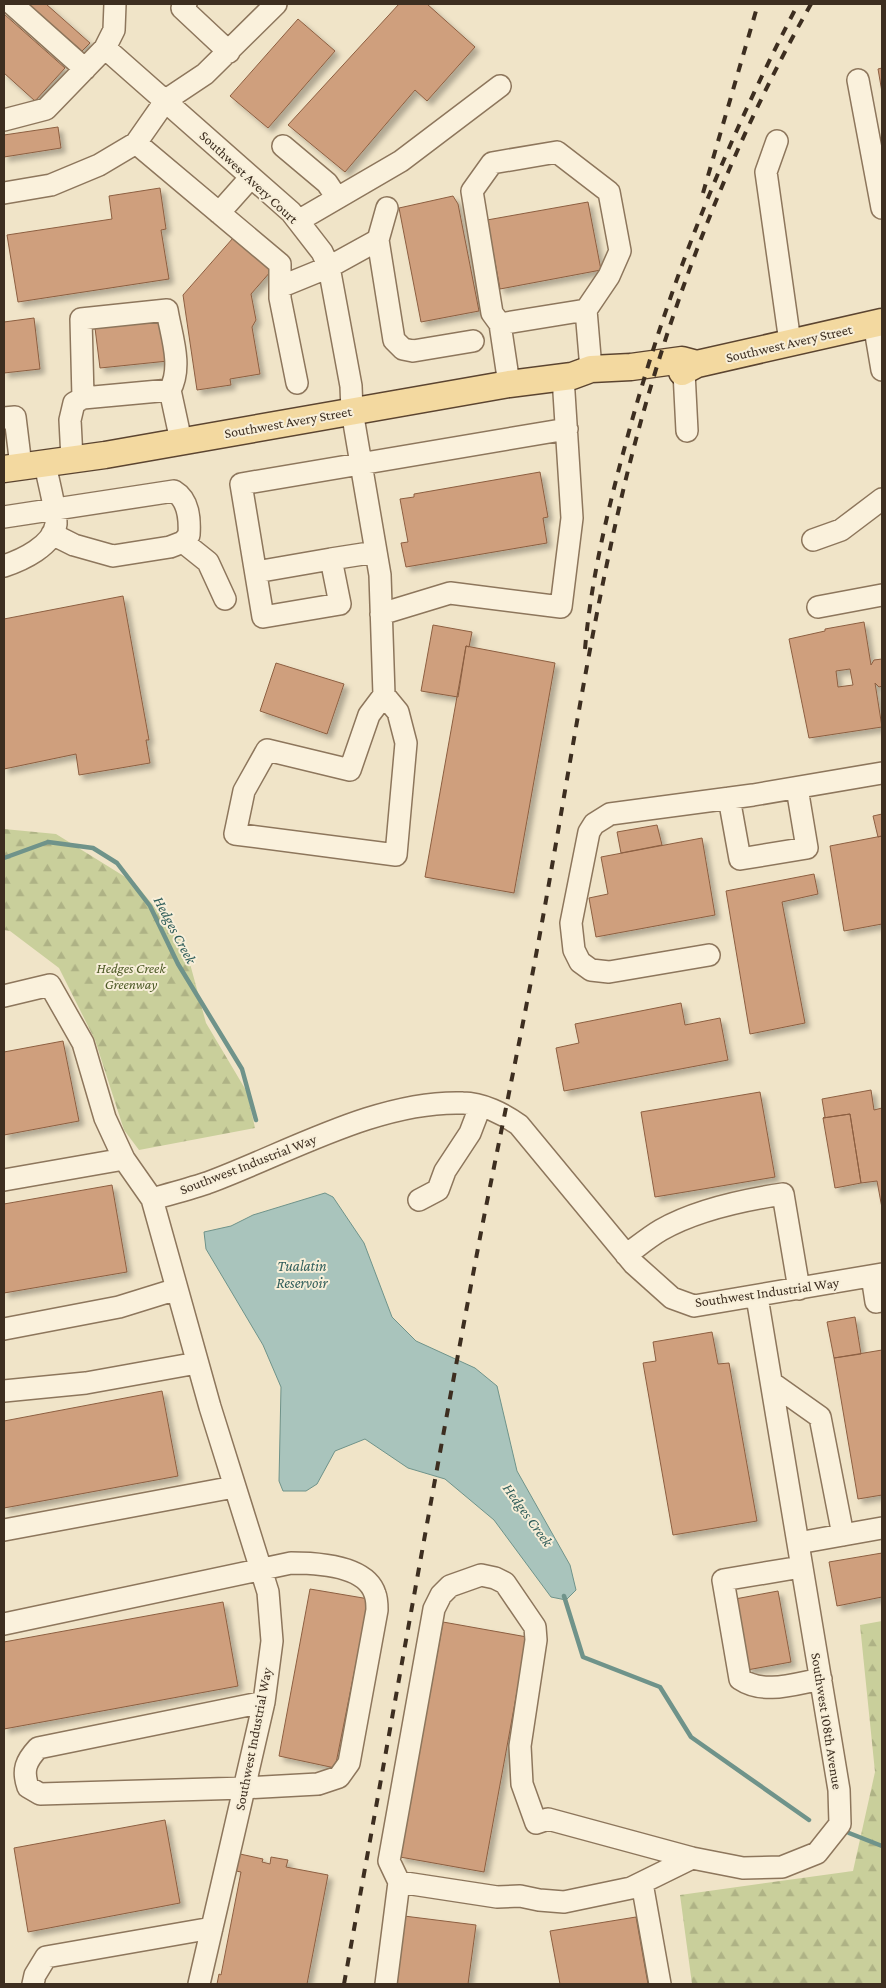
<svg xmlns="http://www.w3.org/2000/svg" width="886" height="1988" viewBox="0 0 886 1988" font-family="'Crimson Pro',serif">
<defs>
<pattern id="forest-firs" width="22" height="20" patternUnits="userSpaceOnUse" patternTransform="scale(1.25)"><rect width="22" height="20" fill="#c9cf9b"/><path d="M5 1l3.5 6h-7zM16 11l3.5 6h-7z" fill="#aeb285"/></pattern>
<filter id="shadow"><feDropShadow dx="4.5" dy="4.5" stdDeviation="2.5" flood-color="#0004"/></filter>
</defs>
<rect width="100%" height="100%" fill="#f0e4c8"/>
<path fill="url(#forest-firs)" d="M 4,829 L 56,834 L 135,883 L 185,945 L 206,1023 L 247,1092 L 255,1128 L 139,1150 L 124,1130 L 95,1040 L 59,968 L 10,931 L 4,930 Z
M 882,1621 L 882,1984 L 692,1984 L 680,1895 L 853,1871 L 875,1772 L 860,1625 Z"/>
<path fill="#a9c4bc" stroke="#6f938a" d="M 325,1193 L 333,1197 L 364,1243 L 392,1317 L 416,1341 L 475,1368 L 497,1386 L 517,1471 L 570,1565 L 576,1590 L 566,1600 L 551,1597 L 494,1520 L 445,1479 L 408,1468 L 365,1439 L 335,1451 L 317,1484 L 306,1491 L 283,1491 L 279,1481 L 281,1387 L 263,1345 L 206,1249 L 204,1232 L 231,1226 L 253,1215 Z"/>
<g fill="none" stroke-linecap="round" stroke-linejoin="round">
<path stroke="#6f938a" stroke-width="4.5" d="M 4,858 L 48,842 L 93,848 L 117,863 L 150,906 L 178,964 L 242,1069 L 256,1120
M 564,1596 L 583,1657 L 660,1687 L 691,1737 L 809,1820
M 849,1833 L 882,1846"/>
</g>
<path fill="#cf9f7d" stroke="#8d5f41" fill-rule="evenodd" filter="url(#shadow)" d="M 28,4 L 46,4 L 90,43 L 82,51 Z
M 399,4 L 427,4 L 475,47 L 427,101 L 415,90 L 345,172 L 288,125 Z
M 4,14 L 65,68 L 35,101 L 4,73 Z
M 298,19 L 335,51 L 268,128 L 230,96 Z
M 882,68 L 882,92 L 878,69 Z
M 58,127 L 61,148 L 4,157 L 4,135 Z
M 160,188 L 166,229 L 161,230 L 169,279 L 18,302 L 7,235 L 112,219 L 109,196 Z
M 453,196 L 458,204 L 479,311 L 421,322 L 399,208 Z
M 588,202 L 601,270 L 500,289 L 487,220 Z
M 233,238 L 271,271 L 251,294 L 256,320 L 252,327 L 260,374 L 230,379 L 231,385 L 197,390 L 183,295 Z
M 34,318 L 40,369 L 4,373 L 4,322 Z
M 164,320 L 168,361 L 100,368 L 95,328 Z
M 540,472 L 548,517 L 543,518 L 547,543 L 406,567 L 401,543 L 408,542 L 400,499 L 414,497 L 414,494 Z
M 123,596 L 149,740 L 146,740 L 150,763 L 79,775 L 76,754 L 4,769 L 4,619 Z
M 864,622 L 871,665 L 874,660 L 882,659 L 882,686 L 879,687 L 875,683 L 882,727 L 809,738 L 789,639 L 825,631 L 825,629 ZM 850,669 L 853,685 L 838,687 L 836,671 Z
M 433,625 L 472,632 L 469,647 L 466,646 L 458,697 L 421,691 Z
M 466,646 L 555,663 L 514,893 L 425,877 Z
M 276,663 L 344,684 L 327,734 L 260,711 Z
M 882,814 L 882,836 L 878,837 L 873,816 Z
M 657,825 L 662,845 L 621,853 L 617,832 Z
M 882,836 L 882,924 L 844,931 L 830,846 Z
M 702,838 L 715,915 L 596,937 L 589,898 L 608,894 L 601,857 Z
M 814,874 L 818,894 L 782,902 L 805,1023 L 750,1034 L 726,891 Z
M 681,1003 L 685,1025 L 720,1018 L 728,1060 L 564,1091 L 556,1048 L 579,1043 L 575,1024 Z
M 63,1041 L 79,1121 L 4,1135 L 4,1052 Z
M 871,1090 L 874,1110 L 882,1108 L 882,1208 L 877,1181 L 861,1183 L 850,1114 L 823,1118 L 825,1117 L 822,1099 Z
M 760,1092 L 775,1177 L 655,1197 L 641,1112 Z
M 850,1114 L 861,1183 L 835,1188 L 823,1118 Z
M 112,1185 L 127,1272 L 4,1293 L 4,1204 Z
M 855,1317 L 861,1354 L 834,1358 L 827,1322 Z
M 712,1332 L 718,1364 L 729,1363 L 757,1521 L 673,1535 L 643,1363 L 656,1361 L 653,1342 Z
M 882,1350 L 882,1495 L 858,1499 L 834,1358 Z
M 162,1391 L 178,1476 L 4,1508 L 4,1421 Z
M 882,1553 L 882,1597 L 837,1606 L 829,1562 Z
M 310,1589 L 369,1599 L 335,1768 L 279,1756 Z
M 778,1591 L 791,1662 L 747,1670 L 735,1599 Z
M 223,1602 L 238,1686 L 4,1729 L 4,1642 Z
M 443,1622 L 527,1637 L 484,1872 L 400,1857 Z
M 165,1820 L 180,1903 L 28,1932 L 14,1848 Z
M 240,1854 L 263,1859 L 262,1862 L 270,1864 L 271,1857 L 288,1860 L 286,1867 L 328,1875 L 307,1984 L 217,1984 L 219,1974 L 221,1975 L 241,1872 L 236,1871 Z
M 404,1916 L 476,1925 L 468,1984 L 396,1984 Z
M 636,1917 L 648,1984 L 560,1984 L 550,1931 Z"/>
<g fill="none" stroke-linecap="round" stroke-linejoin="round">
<g stroke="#8d765c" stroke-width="24">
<path id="minor" d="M 12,4 L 85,69
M 186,4 L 182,8 L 229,52
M 105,48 L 291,212 L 322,252 L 329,267 L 351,386 L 352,411 L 380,575 L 384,695 L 369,715 L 350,770 L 267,750 L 244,791 L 235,834 L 396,855 L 406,743 L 398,712 L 384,695
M 858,80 L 882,208
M 4,120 L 46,109 L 105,48 L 114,30 L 115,4
M 777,141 L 766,172 L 790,342
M 136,143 L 280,264 L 280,298 L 297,383
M 283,146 L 327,183 L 337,198
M 4,193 L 51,185 L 99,165 L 136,143 L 166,100 L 205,74 L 276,4
M 219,213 L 251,177
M 298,221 L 401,161 L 500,86
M 378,240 L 387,208
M 280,287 L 329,267 L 378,240 L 394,340 L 403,349 L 413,351 L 473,341
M 586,310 L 591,369
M 874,323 L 882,370
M 500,324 L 492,313 L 472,191 L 492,163 L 557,152 L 609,192 L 620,251 L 609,276 L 586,310 L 500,324 L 509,384
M 684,372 L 687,431
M 83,398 L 81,319 L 167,310 C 171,335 183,366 170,390 L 181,441
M 4,418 L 15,417 L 21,466
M 72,459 L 70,420 L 74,403 L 83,398 L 170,390
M 4,517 L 174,491 C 189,500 190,519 189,535 L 183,542 L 170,547 L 113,556 L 74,545 L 52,534
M 813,540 L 841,530 L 882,499
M 183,542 L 208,562 L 225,599
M 376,552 L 331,559 L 340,604 L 263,617 L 241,484 L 567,429
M 4,566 C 22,560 53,546 56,524 C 57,512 47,477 45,463
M 256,572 L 331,559
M 818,607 L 882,595
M 381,614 L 450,593 L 561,607 L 572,518 L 563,377
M 729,798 L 740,859 L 807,848 L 797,788
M 709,955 L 609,972 L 591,970 L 580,962 L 574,950 L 571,923 L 589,832 L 594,824 L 610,814 L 753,795 L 882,773
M 4,996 L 50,985 L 83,1043 L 105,1118 L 124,1159 L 152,1199
M 4,1180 L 124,1159
M 419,1200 L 438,1190 L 445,1171 L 470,1133 L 480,1107
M 626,1255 C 637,1247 649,1237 661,1230 C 696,1210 743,1200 783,1194 L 799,1289
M 872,1276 L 876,1302 L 882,1301
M 4,1329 L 119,1307 L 177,1289
M 772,1383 L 820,1417 L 843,1535
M 4,1391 L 86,1383 L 197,1363
M 4,1530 L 234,1487
M 798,1543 L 882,1528
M 801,1567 L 723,1580 L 740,1679 C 764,1695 794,1684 821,1679
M 4,1624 L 291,1563 C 316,1563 366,1565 375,1594 C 377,1599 377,1605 377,1610 L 349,1763 L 339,1777 L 318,1784 L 244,1788 L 40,1794 L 28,1787 C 22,1770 26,1761 38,1748 L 264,1702
M 399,1882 L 389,1861 L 434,1609 L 441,1595 L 450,1586 L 481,1575 L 495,1578 L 505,1583 L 535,1627 L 536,1640 L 520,1746 L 522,1784 L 536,1823 L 548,1819 L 692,1858 L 743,1868 L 782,1867 L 817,1853 L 840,1824 L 839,1790 L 757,1297
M 642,1883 L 660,1984
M 33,1984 L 35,1975 L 46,1957 L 212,1928
M 199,1984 L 264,1702 L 272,1641 L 268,1592 L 210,1407 L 152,1199 C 170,1194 189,1189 207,1183 C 286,1154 377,1100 463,1103 C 482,1103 504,1114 519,1125 L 634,1264 L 672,1298 L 694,1306 L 882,1274
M 386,1984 L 399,1882 L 497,1897 L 520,1896 L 539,1900 L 564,1902 L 631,1888 L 692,1858"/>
</g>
<g stroke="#5b4430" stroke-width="29">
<path id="major" d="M 682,372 L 697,364 L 882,322
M 4,469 L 105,455 L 509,384 L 572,376 L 591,369 L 631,367 L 682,360 L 697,364"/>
</g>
<use href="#minor" stroke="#faf1dc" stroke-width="21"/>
<use href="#major" stroke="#f3d9a0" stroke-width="26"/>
<path stroke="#3d2e20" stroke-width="4" stroke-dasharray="9 9" stroke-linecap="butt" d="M 703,193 L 758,4
M 585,649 C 591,580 607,513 625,446 C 667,289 723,148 798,4
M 344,1984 C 390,1732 434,1479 482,1227 C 500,1136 519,1046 536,955 C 565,800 587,644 623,491 C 662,326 727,152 811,4"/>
</g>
<g text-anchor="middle" stroke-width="4" stroke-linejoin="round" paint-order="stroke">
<g font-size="14" fill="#3d2e20" stroke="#f7eed8">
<text transform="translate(249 177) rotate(43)" y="5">Southwest Avery Court</text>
<text transform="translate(789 343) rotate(-13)" y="5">Southwest Avery Street</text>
<text transform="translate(288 422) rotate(-10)" y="5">Southwest Avery Street</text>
<text transform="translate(248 1164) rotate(-21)" y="5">Southwest Industrial Way</text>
<text transform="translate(767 1292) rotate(-8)" y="5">Southwest Industrial Way</text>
<text transform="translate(827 1721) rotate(81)" y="5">Southwest 108th Avenue</text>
<text transform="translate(253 1739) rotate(-79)" y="5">Southwest Industrial Way</text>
</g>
<g font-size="14" font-style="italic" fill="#4d5a26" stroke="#f7eed8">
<text x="131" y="973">Hedges Creek<tspan x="131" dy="16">Greenway</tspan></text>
</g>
<g font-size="15" font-style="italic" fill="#2f5d5a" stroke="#f7eed8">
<text transform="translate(175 930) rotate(62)" y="5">Hedges Creek</text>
<text x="302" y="1271">Tualatin<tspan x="302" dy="17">Reservoir</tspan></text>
<text transform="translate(528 1515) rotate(54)" y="5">Hedges Creek</text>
</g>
</g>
<rect width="886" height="1988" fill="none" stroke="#3d2e20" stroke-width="10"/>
</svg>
